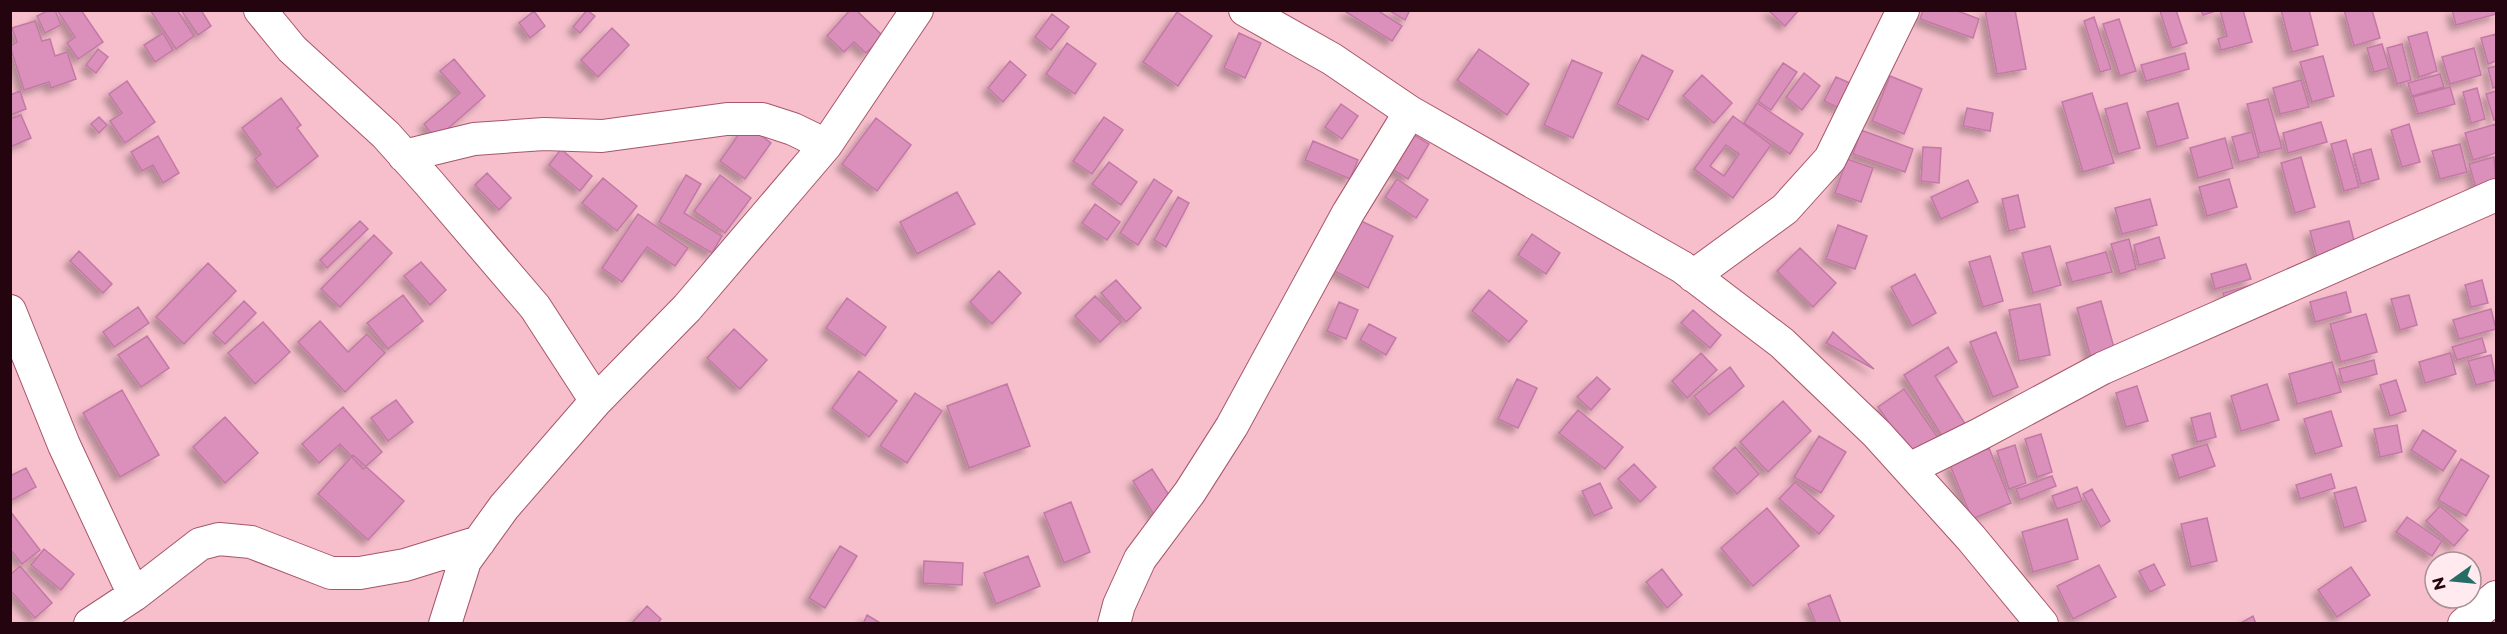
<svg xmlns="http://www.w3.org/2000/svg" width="2507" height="634" viewBox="0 0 2507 634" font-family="Montserrat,sans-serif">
<defs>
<filter id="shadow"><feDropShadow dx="-5.5" dy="5.5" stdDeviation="3" flood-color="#0004"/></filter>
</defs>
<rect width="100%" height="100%" fill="#f6bfcb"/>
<path fill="#db8fbb" stroke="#c379a5" stroke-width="1.5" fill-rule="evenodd" filter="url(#shadow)" d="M 49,10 L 55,10 L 61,25 L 45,33 L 37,16 Z
M 57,10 L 81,10 L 103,42 L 78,59 L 67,43 L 75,37 Z
M 150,10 L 177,10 L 194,36 L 176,49 Z
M 181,10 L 201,10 L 211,26 L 198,35 Z
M 587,10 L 595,16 L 580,33 L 573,27 Z
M 850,10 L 856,10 L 883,36 L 866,53 L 854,42 L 844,52 L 827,36 Z
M 1347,10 L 1377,10 L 1402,26 L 1392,41 L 1346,12 Z
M 1388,10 L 1410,10 L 1405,20 Z
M 1768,10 L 1799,10 L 1785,26 Z
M 1923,10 L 1955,10 L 1979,19 L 1973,38 L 1920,19 Z
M 1985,10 L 2015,10 L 2026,69 L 1997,74 Z
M 2176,10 L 2187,43 L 2172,48 L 2160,11 Z
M 2201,10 L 2219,10 L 2203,15 Z
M 2220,10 L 2243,10 L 2252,42 L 2221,50 L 2218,39 L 2227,36 Z
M 2281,10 L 2309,10 L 2318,45 L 2292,52 Z
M 2344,10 L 2372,10 L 2380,38 L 2354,46 Z
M 2452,10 L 2495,10 L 2496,14 L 2456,25 Z
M 534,11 L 545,26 L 530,38 L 519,23 Z
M 1177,12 L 1212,36 L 1178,86 L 1143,62 Z
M 1052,14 L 1069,27 L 1051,50 L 1035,37 Z
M 2094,17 L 2111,69 L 2100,72 L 2084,21 Z
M 2119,19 L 2136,71 L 2120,76 L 2103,24 Z
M 35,21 L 42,41 L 50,39 L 55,56 L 67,52 L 76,79 L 51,88 L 49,82 L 24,90 L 10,46 L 17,42 L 12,28 Z
M 612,28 L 629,45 L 598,77 L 581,60 Z
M 2427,32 L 2437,71 L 2419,77 L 2408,37 Z
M 163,33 L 173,50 L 155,62 L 144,45 Z
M 1239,33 L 1261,43 L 1245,78 L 1224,68 Z
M 2496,34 L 2496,61 L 2488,64 L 2481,38 Z
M 1067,43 L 1096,64 L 1075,94 L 1046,74 Z
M 2382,44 L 2389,68 L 2374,72 L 2367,48 Z
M 2402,44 L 2411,80 L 2397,84 L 2387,48 Z
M 2474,48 L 2481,75 L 2450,84 L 2442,57 Z
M 98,49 L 108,57 L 96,73 L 86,65 Z
M 1479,49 L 1529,84 L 1507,115 L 1457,80 Z
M 2185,53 L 2189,69 L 2146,81 L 2141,65 Z
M 1642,55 L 1673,71 L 1648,120 L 1617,104 Z
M 2323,56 L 2334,96 L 2312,102 L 2300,62 Z
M 454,59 L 485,96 L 436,139 L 424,124 L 460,93 L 440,71 Z
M 1572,60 L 1602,73 L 1573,138 L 1544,125 Z
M 1010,61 L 1026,75 L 1003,102 L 988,88 Z
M 1783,63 L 1797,72 L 1771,110 L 1758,101 Z
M 2496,66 L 2496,87 L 2493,88 L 2488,68 Z
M 1804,73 L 1820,86 L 1802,110 L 1786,97 Z
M 2440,74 L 2444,87 L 2412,96 L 2408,83 Z
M 1702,75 L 1732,103 L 1714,123 L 1683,96 Z
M 1890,76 L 1922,89 L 1904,134 L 1872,121 Z
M 1836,77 L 1852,84 L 1841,109 L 1824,101 Z
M 2301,80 L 2309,107 L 2280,114 L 2273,88 Z
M 127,81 L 155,122 L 125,143 L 110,121 L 122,113 L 109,94 Z
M 2450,87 L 2455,104 L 2418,114 L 2413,97 Z
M 2477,88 L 2485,119 L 2471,123 L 2463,92 Z
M 20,91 L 26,109 L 10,115 L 10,95 Z
M 2496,91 L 2496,120 L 2494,120 L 2486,94 Z
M 2092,93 L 2114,163 L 2083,172 L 2062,102 Z
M 281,98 L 301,125 L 297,128 L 318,156 L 277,188 L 255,159 L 261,154 L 242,128 Z
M 2268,99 L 2282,148 L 2260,153 L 2247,104 Z
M 1757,103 L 1803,134 L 1790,154 L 1744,123 Z
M 2127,103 L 2140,148 L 2118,154 L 2105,109 Z
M 2178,103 L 2188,138 L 2157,147 L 2147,112 Z
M 1341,104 L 1358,116 L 1342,139 L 1325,127 Z
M 1967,108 L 1993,113 L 1990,131 L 1963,126 Z
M 21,115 L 31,138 L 10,147 L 10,119 Z
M 1733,116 L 1771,145 L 1733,198 L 1694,169 ZM 1726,145 L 1739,154 L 1724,176 L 1710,166 Z
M 99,117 L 107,125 L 99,133 L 91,124 Z
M 1104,117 L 1123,130 L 1092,174 L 1073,161 Z
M 876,118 L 911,145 L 877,191 L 842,164 Z
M 2321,122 L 2327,142 L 2288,153 L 2283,133 Z
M 746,124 L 771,143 L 745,179 L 720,161 Z
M 2409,124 L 2420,162 L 2402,167 L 2391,130 Z
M 2496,124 L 2496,153 L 2473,160 L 2465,133 Z
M 1861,130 L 1913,149 L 1905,172 L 1853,154 Z
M 2252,132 L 2259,157 L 2239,162 L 2232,137 Z
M 1411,133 L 1429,144 L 1408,179 L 1390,168 Z
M 158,136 L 179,173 L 163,183 L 153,165 L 142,171 L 131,152 Z
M 2225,138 L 2233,168 L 2198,178 L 2190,148 Z
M 2346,140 L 2359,187 L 2344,191 L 2331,144 Z
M 1313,141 L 1358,160 L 1350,179 L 1305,160 Z
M 2460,144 L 2467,172 L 2440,179 L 2432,151 Z
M 1923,147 L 1941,148 L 1939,183 L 1921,181 Z
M 561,149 L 592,176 L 580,191 L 549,165 Z
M 2371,149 L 2379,179 L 2361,184 L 2353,154 Z
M 2301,157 L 2315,207 L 2295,213 L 2281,163 Z
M 2494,157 L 2496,182 L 2476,188 L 2469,164 Z
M 1847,159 L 1873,168 L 1861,202 L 1835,193 Z
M 1109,162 L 1137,182 L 1121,205 L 1092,184 Z
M 487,173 L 511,198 L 499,210 L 475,185 Z
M 686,175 L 701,184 L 684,213 L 722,236 L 712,253 L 659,222 Z
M 720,175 L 751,198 L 725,233 L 694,211 Z
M 603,178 L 637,206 L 617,231 L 582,203 Z
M 1154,179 L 1172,191 L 1138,245 L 1120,233 Z
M 1397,179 L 1428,200 L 1416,218 L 1385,197 Z
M 2229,179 L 2237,207 L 2207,216 L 2199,187 Z
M 1968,180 L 1978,202 L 1941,219 L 1931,197 Z
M 957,192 L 975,224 L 917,254 L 900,222 Z
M 2018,195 L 2025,227 L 2009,231 L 2002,199 Z
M 1178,197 L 1189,203 L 1166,247 L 1154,240 Z
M 2150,199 L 2157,225 L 2122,234 L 2115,208 Z
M 1095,204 L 1120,222 L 1107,240 L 1082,223 Z
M 638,214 L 688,248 L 675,266 L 647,247 L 622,282 L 602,268 Z
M 1359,220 L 1393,236 L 1368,288 L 1334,271 Z
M 360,221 L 368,229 L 327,268 L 320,260 Z
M 2349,221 L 2357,252 L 2318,262 L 2310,231 Z
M 1838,225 L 1867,236 L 1855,269 L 1826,259 Z
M 1532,234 L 1560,253 L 1546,274 L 1518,255 Z
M 374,235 L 392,253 L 340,307 L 321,289 Z
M 2159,237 L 2165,258 L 2139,265 L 2134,245 Z
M 2129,239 L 2136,269 L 2120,274 L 2111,244 Z
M 2050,246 L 2061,285 L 2033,293 L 2022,253 Z
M 1800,248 L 1836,283 L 1813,307 L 1777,271 Z
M 79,251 L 112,284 L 103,293 L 70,261 Z
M 2106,252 L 2112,272 L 2072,282 L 2066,263 Z
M 1990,256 L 2003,301 L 1983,307 L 1969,262 Z
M 421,262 L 446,290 L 430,305 L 404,276 Z
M 208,263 L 236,291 L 184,344 L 156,317 Z
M 2246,264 L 2251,279 L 2215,289 L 2211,274 Z
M 999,271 L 1021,293 L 992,324 L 970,302 Z
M 1915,274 L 1936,313 L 1912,326 L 1891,287 Z
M 1116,280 L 1141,308 L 1126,322 L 1101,293 Z
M 2482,280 L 2488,303 L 2471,307 L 2465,285 Z
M 2255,284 L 2226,304 L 2223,293 Z
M 1489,290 L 1527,321 L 1509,342 L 1472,311 Z
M 2346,292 L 2351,312 L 2315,322 L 2310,302 Z
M 403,295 L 423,321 L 388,349 L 367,323 Z
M 2409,295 L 2417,325 L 2400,330 L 2391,299 Z
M 1095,296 L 1121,322 L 1100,342 L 1075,316 Z
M 847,298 L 886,327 L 865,356 L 826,328 Z
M 244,301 L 256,313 L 225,344 L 213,333 Z
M 2101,301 L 2116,355 L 2092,362 L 2077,308 Z
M 1339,302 L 1358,310 L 1346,339 L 1327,331 Z
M 2040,304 L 2050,355 L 2019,361 L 2009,310 Z
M 138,307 L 149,323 L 114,347 L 103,332 Z
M 2491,309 L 2496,329 L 2459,339 L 2453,320 Z
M 1693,310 L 1721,335 L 1710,348 L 1681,323 Z
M 2366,314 L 2377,352 L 2341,362 L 2330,324 Z
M 320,321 L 348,352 L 367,334 L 385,353 L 345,392 L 298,342 Z
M 263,322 L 290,352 L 255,384 L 228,353 Z
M 1369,324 L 1396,338 L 1386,355 L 1360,340 Z
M 734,329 L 767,360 L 740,389 L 707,358 Z
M 1833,332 L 1874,369 L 1826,343 Z
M 1996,332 L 2018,387 L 1993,397 L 1970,342 Z
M 147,336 L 169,368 L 141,387 L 118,355 Z
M 2482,338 L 2486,352 L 2457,360 L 2452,347 Z
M 1948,347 L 1957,362 L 1935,376 L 1967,427 L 1945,441 L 1904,375 Z
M 1701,353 L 1717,370 L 1687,398 L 1672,381 Z
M 2450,353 L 2456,374 L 2425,383 L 2419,362 Z
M 2491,355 L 2496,380 L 2476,385 L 2468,361 Z
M 2374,360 L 2377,374 L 2343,383 L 2339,369 Z
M 2332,362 L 2341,392 L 2297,404 L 2289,374 Z
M 1730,367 L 1744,386 L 1709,415 L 1694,396 Z
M 859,371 L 897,401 L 869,437 L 832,408 Z
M 1597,377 L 1610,389 L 1591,410 L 1577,397 Z
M 1517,379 L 1537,388 L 1518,428 L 1498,419 Z
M 2396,380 L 2406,411 L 2390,416 L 2380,385 Z
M 1007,384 L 1030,446 L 969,468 L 947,406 Z
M 2267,384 L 2279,420 L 2241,431 L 2231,396 Z
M 2137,386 L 2148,421 L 2126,427 L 2116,393 Z
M 1904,389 L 1943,445 L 1917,463 L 1878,407 Z
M 122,390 L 159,455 L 120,477 L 83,413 Z
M 915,393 L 942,411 L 907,463 L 880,446 Z
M 396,400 L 413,422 L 388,441 L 371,418 Z
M 1783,401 L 1811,431 L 1768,472 L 1740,442 Z
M 343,407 L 382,452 L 363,469 L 340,444 L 319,463 L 302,444 Z
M 1578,410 L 1623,447 L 1605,469 L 1559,433 Z
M 2331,411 L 2342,446 L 2315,454 L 2304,419 Z
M 2210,413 L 2216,437 L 2197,442 L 2191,418 Z
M 225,417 L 258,453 L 225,483 L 193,447 Z
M 2397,425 L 2402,452 L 2380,457 L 2374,429 Z
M 2423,430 L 2456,451 L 2443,471 L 2411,450 Z
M 2041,434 L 2052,472 L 2037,477 L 2025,439 Z
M 1819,436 L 1846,452 L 1821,493 L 1794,477 Z
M 2207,444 L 2215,466 L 2179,478 L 2172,455 Z
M 2015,445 L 2026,483 L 2009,489 L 1997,451 Z
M 1735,447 L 1759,474 L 1737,494 L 1713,468 Z
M 1989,448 L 2011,503 L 1972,519 L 1950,465 Z
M 353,455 L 404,501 L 368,540 L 318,494 Z
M 2461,459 L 2489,476 L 2466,516 L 2438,500 Z
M 1634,464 L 1656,487 L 1640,502 L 1618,479 Z
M 26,468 L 36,487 L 10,501 L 10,476 Z
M 1152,469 L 1176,506 L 1156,518 L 1133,481 Z
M 2331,474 L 2335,488 L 2300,499 L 2296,485 Z
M 2052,476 L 2056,486 L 2020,500 L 2016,489 Z
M 1795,482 L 1834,516 L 1819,534 L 1779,499 Z
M 1600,483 L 1612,508 L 1594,516 L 1582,491 Z
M 2077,487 L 2082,501 L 2057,509 L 2052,496 Z
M 2356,487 L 2366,521 L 2344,528 L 2334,493 Z
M 2092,489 L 2110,521 L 2101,527 L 2083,494 Z
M 1071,502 L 1090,552 L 1064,563 L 1044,513 Z
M 2440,506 L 2468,530 L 2454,546 L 2426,521 Z
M 1767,508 L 1799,546 L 1753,586 L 1721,548 Z
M 10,511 L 40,550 L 22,564 L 10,549 Z
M 2407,517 L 2442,541 L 2432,556 L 2396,532 Z
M 2207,518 L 2217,561 L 2191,567 L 2181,524 Z
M 2067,519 L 2078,559 L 2033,572 L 2022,532 Z
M 840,546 L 857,556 L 825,608 L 809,598 Z
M 44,549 L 74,574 L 61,590 L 31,565 Z
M 1028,556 L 1040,586 L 996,604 L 984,573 Z
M 924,561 L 963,563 L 962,585 L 923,583 Z
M 2154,564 L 2165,585 L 2150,592 L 2139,571 Z
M 2099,565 L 2116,597 L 2073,619 L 2057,586 Z
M 20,566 L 52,603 L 35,618 L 10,590 L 10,575 Z
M 2351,567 L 2370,595 L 2337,617 L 2318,590 Z
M 1662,569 L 1682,595 L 1667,608 L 1646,582 Z
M 1830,595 L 1841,624 L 1816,624 L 1808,604 Z
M 647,606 L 661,619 L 657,624 L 631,624 Z
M 867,615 L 882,624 L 863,624 Z
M 2253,616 L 2256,624 L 2239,624 Z"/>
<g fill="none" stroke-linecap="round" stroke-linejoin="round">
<g stroke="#a7566b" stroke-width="34">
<path id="minor" d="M 260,10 L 292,49 L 386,135 L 429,183 L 535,307 L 596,401
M 1245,10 L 1332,59 L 1410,112 L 1682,267 L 1782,343 L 1877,434 L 1971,538 L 2042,624
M 404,156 L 474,139 L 544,134 L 602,136 L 727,119 L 762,119 L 793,129 L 826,145
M 1693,276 L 1785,209 L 1830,159 L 1903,10
M 10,311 L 64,445 L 134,595
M 1909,469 L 1980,434 L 2103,368 L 2496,195
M 90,624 L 134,595 L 200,544 L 219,539 L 251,542 L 331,573 L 360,573 L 405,565 L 479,542
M 445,624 L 465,561 L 504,507 L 596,401 L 687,308 L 826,145 L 917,10
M 1114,624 L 1119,605 L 1140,559 L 1190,492 L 1232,426 L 1348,213 L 1410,112
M 2464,624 L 2496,597"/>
</g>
<use href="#minor" stroke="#fff" stroke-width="32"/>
</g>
<rect width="2507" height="634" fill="none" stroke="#24050f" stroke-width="24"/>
<g transform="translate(2453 580) rotate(255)"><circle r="28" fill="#ffebef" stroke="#a78f95" stroke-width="1.5"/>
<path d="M0-4.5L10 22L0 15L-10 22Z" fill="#256d65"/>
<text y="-9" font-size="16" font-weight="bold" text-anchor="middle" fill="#24050f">N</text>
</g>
</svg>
